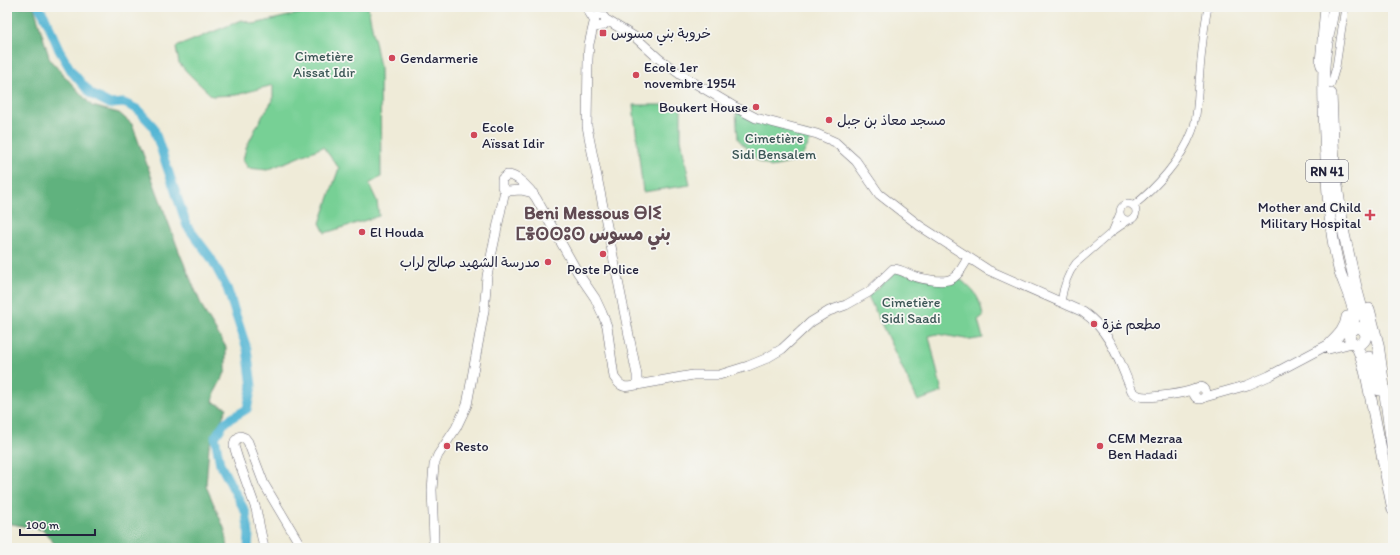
<svg xmlns="http://www.w3.org/2000/svg" width="1400" height="555" viewBox="0 0 1400 555" font-family="Itim,'Playpen Sans Arabic','Noto Sans Tifinagh',sans-serif">
<rect width="100%" height="100%" fill="#f6f6f2"/>
<filter id="ink" filterUnits="userSpaceOnUse"><feTurbulence type="fractalNoise" baseFrequency=".025" numOctaves="2"/><feDisplacementMap in="SourceGraphic" scale="8" xChannelSelector="R" yChannelSelector="G"/><feConvolveMatrix kernelMatrix="1 2 1 2 8 2 1 2 1" color-interpolation-filters="sRGB"/></filter>
<filter id="wash" filterUnits="userSpaceOnUse"><feTurbulence type="fractalNoise" baseFrequency=".012" numOctaves="4" result="noise"/><feDisplacementMap in="SourceGraphic" scale="16" xChannelSelector="R" yChannelSelector="G"/><feGaussianBlur stdDeviation="0.9" result="paint"/><feColorMatrix in="noise" values="0 0 0 0 0 0 0 0 0 0 0 0 0 0 0 0 0 1.4 0 .05"/><feComposite in="paint" operator="in"/></filter>
<g filter="url(#wash)">
<rect width="100%" height="100%" fill="#efebd8"/>
<path fill="#77d095" stroke="#4c7968" d="M 327,7 L 368,7 L 380,67 L 381,177 L 369,184 L 377,201 L 379,216 L 325,233 L 320,223 L 339,168 L 323,147 L 267,170 L 248,168 L 243,160 L 246,148 L 260,120 L 273,100 L 273,85 L 236,95 L 212,96 L 189,74 L 179,63 L 176,47 L 242,20 L 254,24 Z
M 633,105 L 681,105 L 681,139 L 690,185 L 643,192 Z
M 736,112 L 813,136 L 801,158 L 795,162 L 771,167 L 757,160 L 738,139 Z
M 896,272 L 947,282 L 960,279 C 974,291 980,296 983,316 L 978,320 L 983,338 L 971,340 L 937,334 L 929,336 L 942,392 L 918,401 L 868,296 Z"/>
<path fill="#61b27e" stroke="#426a5c" d="M 7,7 L 34,7 L 50,60 L 92,106 L 119,113 L 132,124 L 180,254 L 204,311 L 226,347 L 226,371 L 215,392 L 213,402 L 227,408 L 209,446 L 206,486 L 225,530 L 228,548 L 58,548 L 43,530 L 7,523 Z"/>
<g fill="none" stroke-linecap="round" stroke-linejoin="round">
<path stroke="#55b6d4" stroke-width="9" d="M 39,7 L 46,19 L 59,50 L 72,72 L 91,94 L 110,104 L 124,103 L 137,109 L 153,126 L 187,226 L 211,258 L 227,288 L 247,349 L 252,386 L 247,409 L 225,422 L 215,437 L 220,464 L 246,513 L 249,534 L 248,548"/>
</g>
</g>
<g filter="url(#ink)">
<g fill="none" stroke-linecap="round" stroke-linejoin="round">
<g stroke="#6a6872" stroke-width="8">
<path id="minor" d="M 1320,66 L 1319,62 L 1324,7
M 1331,84 L 1336,67 L 1345,7
M1120 212a8 8 0 1 1 16 0a8 8 0 1 1-16 0Z
M 1133,206 C 1156,188 1182,159 1192,132 C 1198,118 1197,98 1199,83 C 1201,57 1203,32 1208,7
M 1112,232 L 1120,213
M 1061,302 C 1063,288 1067,274 1076,263 L 1112,232 L 1129,220"/>
</g>
<g stroke="#6a6872" stroke-width="10">
<path id="major" d="M 586,7 L 594,20
M594.5 21a5.5 5.5 0 1 1 11 0a5.5 5.5 0 1 1-11 0Z
M 605,19 L 635,37 L 658,58 L 681,75 L 735,107 L 756,118 L 817,134 L 835,142 L 856,161 L 879,194 L 920,226 L 988,270 L 1083,312 C 1111,331 1119,361 1132,391 C 1134,393 1136,395 1139,396 C 1149,399 1186,393 1195,389
M 533,193 L 521,190 L 507,191 L 502,187 L 502,179 L 507,175 C 518,175 530,189 536,198 L 578,273 L 595,298 L 602,313 L 607,326 L 614,377 C 621,388 625,388 637,385 L 637,375 L 589,137 L 587,126 L 588,59 L 589,44 L 594,23
M 1329,349 L 1352,343
M 637,385 L 693,375 L 719,375 L 748,366 L 765,359 L 782,349 L 811,322 L 829,311 L 846,305 L 869,292 L 893,269 C 900,269 906,273 913,276 C 923,279 945,284 953,278 C 960,274 964,264 968,258
M1194 393a6 6 0 1 1 12 0a6 6 0 1 1-12 0Z
M 1205,397 L 1248,385 L 1269,376 L 1337,340
M 264,548 L 256,509 L 238,459 L 234,446 L 235,441 L 240,436 L 245,438 L 248,442 L 264,484 L 302,548
M 433,548 L 434,539 L 432,490 L 434,465 L 438,455 L 456,428 L 467,405 L 484,311 L 487,276 L 505,190"/>
</g>
<g stroke="#6a6872" stroke-width="12">
<path id="highway" d="M 1334,7 C 1330,27 1325,47 1324,67 C 1323,90 1324,113 1325,136 C 1327,180 1328,226 1339,269 C 1343,282 1350,295 1353,309 C 1354,314 1354,319 1353,324 C 1351,332 1345,339 1355,344 C 1368,345 1370,330 1357,327 L 1350,332
M 1331,94 L 1334,165 L 1344,234 L 1356,287 L 1365,320 L 1366,334
M 1369,309 L 1378,344 L 1393,452
M 1331,343 C 1339,335 1346,328 1347,317
M 1355,344 C 1362,354 1364,367 1367,379 L 1393,510
M 1369,357 L 1379,390"/>
</g>
<use href="#minor" stroke="#fff" stroke-width="7"/>
<use href="#major" stroke="#fff" stroke-width="9"/>
<use href="#highway" stroke="#fff" stroke-width="11"/>
</g>
</g>
<g fill="#d1495b" stroke="#f6f6f2" stroke-width="1.5">
<rect x="599" y="29" width="8" height="8" rx="2"/>
<circle cx="392" cy="58" r="4"/>
<circle cx="636" cy="75" r="4"/>
<circle cx="756" cy="107" r="4"/>
<circle cx="829" cy="120" r="4"/>
<circle cx="474" cy="135" r="4"/>
<path d="M1368 209h4v4h4v4h-4v4h-4v-4h-4v-4h4z"/>
<circle cx="362" cy="232" r="4"/>
<circle cx="603" cy="254" r="4"/>
<circle cx="548" cy="262" r="4"/>
<circle cx="1094" cy="324" r="4"/>
<circle cx="447" cy="446" r="4"/>
<circle cx="1100" cy="446" r="4"/>
</g>
<g text-anchor="middle" stroke-width="3.5" stroke-linejoin="round" paint-order="stroke">
<rect fill="#f6f6f2" stroke="#626272" stroke-width="1" x="1306" y="160" width="42" height="22" rx="3"/>
<g font-size="13" font-weight="bold" fill="#22223b">
<text x="1327" y="176">RN 41</text>
</g>
<g font-size="14" fill="#22223b" stroke="#f6f6f2" text-anchor="start">
<text x="611" y="38">خروبة بني مسوس</text>
<text x="400" y="63">Gendarmerie</text>
<text x="644" y="72">Ecole 1er<tspan x="644" dy="16">novembre 1954</tspan></text>
<text x="748" y="112" text-anchor="end">Boukert House</text>
<text x="837" y="125">مسجد معاذ بن جبل</text>
<text x="482" y="132">Ecole<tspan x="482" dy="16">Aïssat Idir</tspan></text>
<text x="1361" y="212" text-anchor="end">Mother and Child<tspan x="1361" dy="16">Military Hospital</tspan></text>
<text x="370" y="237">El Houda</text>
<text x="540" y="267" text-anchor="end">مدرسة الشهيد صالح لراب</text>
<text x="603" y="274" text-anchor="middle">Poste Police</text>
<text x="1102" y="329">مطعم غزة</text>
<text x="1108" y="443">CEM Mezraa<tspan x="1108" dy="16">Ben Hadadi</tspan></text>
<text x="455" y="451">Resto</text>
</g>
<g font-size="14" fill="#3c5656" stroke="#f6f6f2">
<text x="324" y="61">Cimetière<tspan x="324" dy="16">Aissat Idir</tspan></text>
<text x="774" y="143">Cimetière<tspan x="774" dy="16">Sidi Bensalem</tspan></text>
<text x="911" y="307">Cimetière<tspan x="911" dy="16">Sidi Saadi</tspan></text>
</g>
<g font-size="18" font-weight="bold" fill="#604a52" stroke="#f6f6f2">
<text x="593" y="219">Beni Messous ⴱⵏⵉ<tspan x="593" dy="21">ⵎⴻⵙⵙⵓⵙ بني مسوس</tspan></text>
</g>
</g>
<rect width="1400" height="555" fill="none" stroke="#f6f6f2" stroke-width="24"/>
<path d="M20 529v6h75v-6" fill="none" stroke="#22223b" stroke-width="2"/>
<text x="26" y="529" font-size="12" fill="#22223b" stroke="#f6f6f2" stroke-width="3" paint-order="stroke">100 m</text>
</svg>
